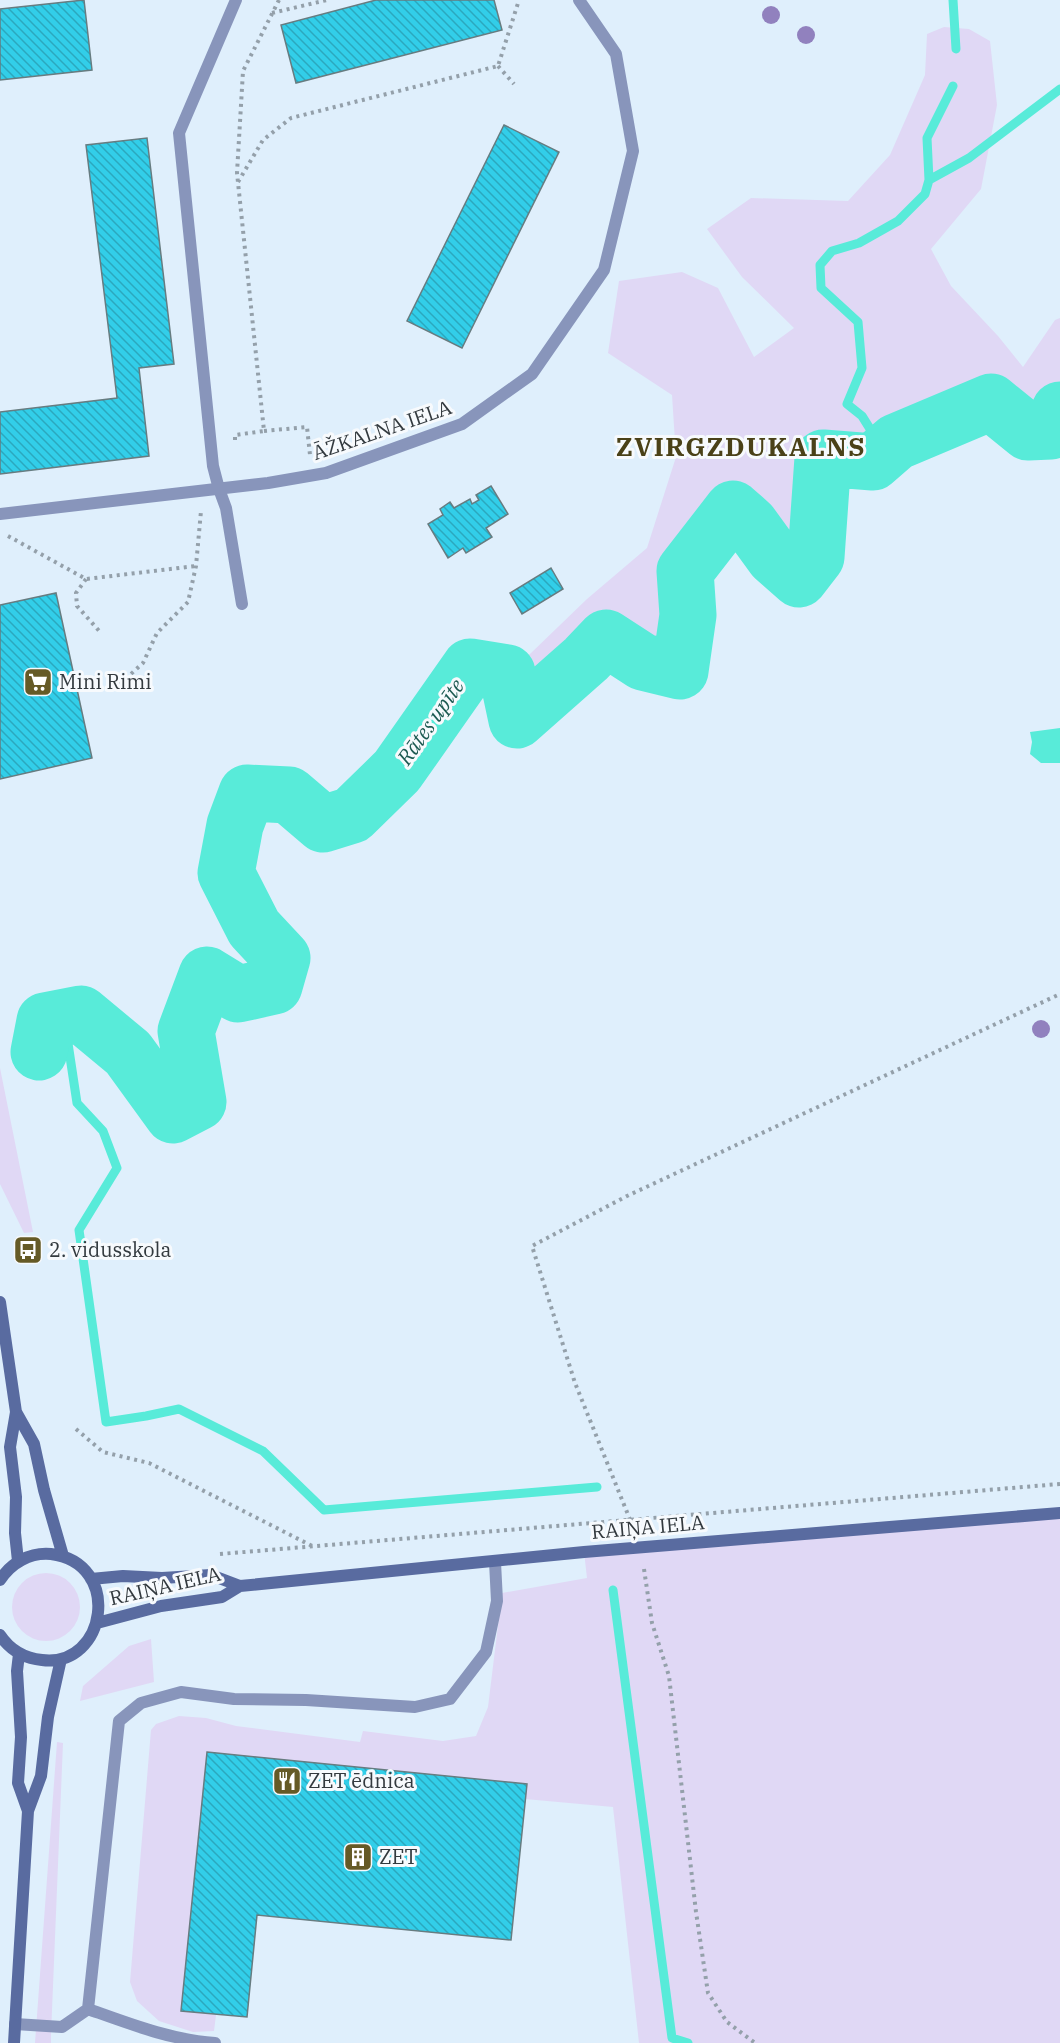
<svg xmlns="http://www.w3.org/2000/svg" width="1060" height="2043" viewBox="0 0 1060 2043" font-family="'IBM Plex Serif',serif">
<defs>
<pattern id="building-back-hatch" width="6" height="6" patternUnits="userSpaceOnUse" patternTransform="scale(1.5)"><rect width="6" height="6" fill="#32cee9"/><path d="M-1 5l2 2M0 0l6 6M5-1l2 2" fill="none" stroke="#2ba8be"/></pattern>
</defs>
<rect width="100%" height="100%" fill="#dfeffc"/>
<path fill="#e0d8f5" d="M 944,27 L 969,29 L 990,41 L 997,105 L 981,189 L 931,249 L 951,286 L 998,336 L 1023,367 L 1055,320 L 1060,318 L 1060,410 L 1055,419 L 1028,432 L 991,403 L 896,442 L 873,462 L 823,458 L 816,557 L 799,579 L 774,557 L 750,524 L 733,509 L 685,571 L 688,615 L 680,671 L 643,662 L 606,638 L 586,659 L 517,720 L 507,673 L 531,653 L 587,599 L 647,548 L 676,457 L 672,395 L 608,353 L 619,281 L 682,272 L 718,288 L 754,357 L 794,328 L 742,277 L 707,229 L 751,198 L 848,201 L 890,155 L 925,75 L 927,34 Z
M 0,1068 L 33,1232 L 24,1233 L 0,1184 Z
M 1060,1513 L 1060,2043 L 639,2043 L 613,1807 L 525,1799 L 526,1784 L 207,1752 L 181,2011 L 216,2015 L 214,2031 L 193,2032 L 159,2021 L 137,2001 L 130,1982 L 151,1730 L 156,1724 L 179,1716 L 206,1718 L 236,1726 L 360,1742 L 363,1731 L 443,1741 L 476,1736 L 488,1707 L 502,1593 L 587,1578 L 584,1552 Z
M12 1607a34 34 0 1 1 68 0a34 34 0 1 1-68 0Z
M 151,1639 L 154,1682 L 80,1701 L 83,1686 L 129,1646 Z
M 57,1742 L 63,1743 L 51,2035 L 51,2043 L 35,2043 Z"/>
<path fill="#58ebd9" d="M 1060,728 L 1060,763 L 1041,763 L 1030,754 L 1032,742 L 1030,732 Z"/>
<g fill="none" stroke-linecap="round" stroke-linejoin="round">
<path stroke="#58ebd9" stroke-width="9" d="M 953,0 L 956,49
M 929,180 L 969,158 L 1060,89
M 896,442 L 872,432 L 862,416 L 847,404 L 862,368 L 858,322 L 821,288 L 820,265 L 832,251 L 859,243 L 898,221 L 925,194 L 929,180 L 927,138 L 953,86
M 64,1017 L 77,1103 L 103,1131 L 117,1168 L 79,1230 L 106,1422 L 146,1416 L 179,1409 L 263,1451 L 324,1510 L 597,1487
M 613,1590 L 672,2038 L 688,2043"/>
<path stroke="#58ebd9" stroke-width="57" d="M 39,1052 L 45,1021 L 81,1014 L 128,1053 L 173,1115 L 198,1102 L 186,1031 L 207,975 L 238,994 L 274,986 L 282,958 L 254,928 L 226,873 L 235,825 L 247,793 L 289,795 L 323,824 L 352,815 L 397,771 L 470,667 L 507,673 L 517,720 L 586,659 L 606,638 L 643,662 L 680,671 L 688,615 L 685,571 L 733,509 L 750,524 L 774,557 L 799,579 L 816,557 L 823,458 L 873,462 L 896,442 L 991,402 L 1028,432 L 1051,431 L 1060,410"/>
</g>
<path fill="url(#building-back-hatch)" stroke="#677c80" stroke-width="1.5" d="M 84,0 L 92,70 L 0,80 L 0,9 Z
M 376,0 L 494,0 L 502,30 L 296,83 L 281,25 Z
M 504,125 L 559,152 L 462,348 L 407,321 Z
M 147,138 L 174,364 L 139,368 L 149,456 L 0,474 L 0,412 L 117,398 L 86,145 Z
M 491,486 L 508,514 L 486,528 L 492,537 L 466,553 L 463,548 L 448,558 L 428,524 L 443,515 L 440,509 L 450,502 L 454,508 L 470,499 L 472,504 L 479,500 L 476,495 Z
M 551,568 L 563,589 L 522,614 L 510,593 Z
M 56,593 L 92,758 L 0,779 L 0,605 Z
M 207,1752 L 527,1784 L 511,1940 L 257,1915 L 247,2017 L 181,2011 Z"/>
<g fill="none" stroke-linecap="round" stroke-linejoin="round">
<path stroke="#94a0aa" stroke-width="4" stroke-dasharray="3 4.5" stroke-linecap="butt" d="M 272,13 L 327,0
M 498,66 L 514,84
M 238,182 L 263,140 L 291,118 L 498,66 L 519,0
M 264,431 L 307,427 L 310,455
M 235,440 L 235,435 L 264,431 L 237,173 L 243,71 L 279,0
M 8,536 L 86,579 L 196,566
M 86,579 L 76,593 L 77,606 L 101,633
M 120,684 L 143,663 L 157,633 L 188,602 L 196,566 L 201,511
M 76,1429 L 103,1452 L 149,1463 L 314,1547
M 633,1527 L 575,1383 L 532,1246 L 627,1196 L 1060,994
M 220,1554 L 1060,1484
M 644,1569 L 652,1623 L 669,1676 L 696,1912 L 708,1993 L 727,2022 L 755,2043"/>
<path stroke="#8895bb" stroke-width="12" d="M 219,489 L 226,508 L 242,604
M 15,2024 L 62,2027 L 88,2009
M 215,2043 C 171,2040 130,2024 88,2009 L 119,1721 L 141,1703 L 181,1692 L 234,1699 L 306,1700 L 415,1707 L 450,1699 L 486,1652 L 497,1601 L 495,1562"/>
<path stroke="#8895bb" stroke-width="12" d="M 219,489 L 213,466 L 179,133 L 236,0
M 0,514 L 268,483 L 326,473 L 462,424 L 532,374 L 604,270 L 633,151 L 616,54 L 579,0"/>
<path stroke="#596ba0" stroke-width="12" d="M 0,1302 L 16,1412 L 10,1447 L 16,1497 L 15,1533 L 18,1561
M 16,1412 L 34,1444 L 44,1490 L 63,1556
M 91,1579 L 123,1576 L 162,1578 L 211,1575 L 240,1586 L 584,1552 L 1060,1513
M 0,1580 C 11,1563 30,1552 51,1554 C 123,1563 107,1668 42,1660 C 23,1658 10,1650 0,1635
M 97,1623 L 161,1606 L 222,1597 L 240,1586
M 19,1654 L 17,1671 L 21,1737 L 18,1783 L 28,1811
M 14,2043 L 28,1811 L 41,1776 L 48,1717 L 61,1659"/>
</g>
<g fill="#9181be">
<circle cx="771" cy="15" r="9"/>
<circle cx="806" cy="35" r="9"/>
<circle cx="1041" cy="1029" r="9"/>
</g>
<defs>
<g id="supermarket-square" transform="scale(1.5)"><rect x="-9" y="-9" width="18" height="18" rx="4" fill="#655a26" stroke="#f7fafd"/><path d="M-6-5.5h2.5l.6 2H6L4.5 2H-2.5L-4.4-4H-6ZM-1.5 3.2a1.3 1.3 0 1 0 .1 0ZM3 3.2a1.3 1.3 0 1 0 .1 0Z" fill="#fff"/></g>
<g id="bus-square" transform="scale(1.5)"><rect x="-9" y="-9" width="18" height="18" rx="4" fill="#655a26" stroke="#f7fafd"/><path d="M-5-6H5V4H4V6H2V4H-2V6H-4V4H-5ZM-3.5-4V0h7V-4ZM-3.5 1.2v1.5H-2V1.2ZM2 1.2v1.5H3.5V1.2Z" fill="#fff"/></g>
<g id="restaurant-square" transform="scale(1.5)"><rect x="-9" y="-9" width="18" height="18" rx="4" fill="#655a26" stroke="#f7fafd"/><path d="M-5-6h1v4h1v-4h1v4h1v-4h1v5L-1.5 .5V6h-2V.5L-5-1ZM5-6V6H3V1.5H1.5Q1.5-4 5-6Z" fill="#fff"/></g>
<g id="building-square" transform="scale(1.5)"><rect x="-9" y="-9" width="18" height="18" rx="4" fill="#655a26" stroke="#f7fafd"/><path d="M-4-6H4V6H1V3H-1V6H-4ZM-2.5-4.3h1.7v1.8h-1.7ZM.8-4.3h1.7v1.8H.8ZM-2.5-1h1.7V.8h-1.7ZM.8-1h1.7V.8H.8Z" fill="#fff"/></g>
</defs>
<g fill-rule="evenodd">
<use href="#supermarket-square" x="38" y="682"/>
<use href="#bus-square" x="28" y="1250"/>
<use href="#restaurant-square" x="287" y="1781"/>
<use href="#building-square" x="358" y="1857"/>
</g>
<g text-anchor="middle" stroke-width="6" stroke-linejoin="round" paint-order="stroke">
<g font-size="20" fill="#333a3f" stroke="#f7fafd">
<text transform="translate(382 430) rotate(-19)" y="7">ĀŽKALNA IELA</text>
<text transform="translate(648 1527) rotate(-5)" y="7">RAIŅA IELA</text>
<text transform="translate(165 1586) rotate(-13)" y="7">RAIŅA IELA</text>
</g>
<g font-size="20" fill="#333a3f" stroke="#f7fafd" text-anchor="start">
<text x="59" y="689">Mini Rimi</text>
<text x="49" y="1257">2. vidusskola</text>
<text x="308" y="1788">ZET ēdnica</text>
<text x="379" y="1864">ZET</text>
</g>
<g font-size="21" font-style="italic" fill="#1d5a52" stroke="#f7fafd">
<text transform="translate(431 722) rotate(-55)" y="7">Rātes upīte</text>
</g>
<g font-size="26" font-weight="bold" letter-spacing="1.5" fill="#4a4118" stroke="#f7fafd">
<text x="741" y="456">ZVIRGZDUKALNS</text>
</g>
</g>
</svg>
